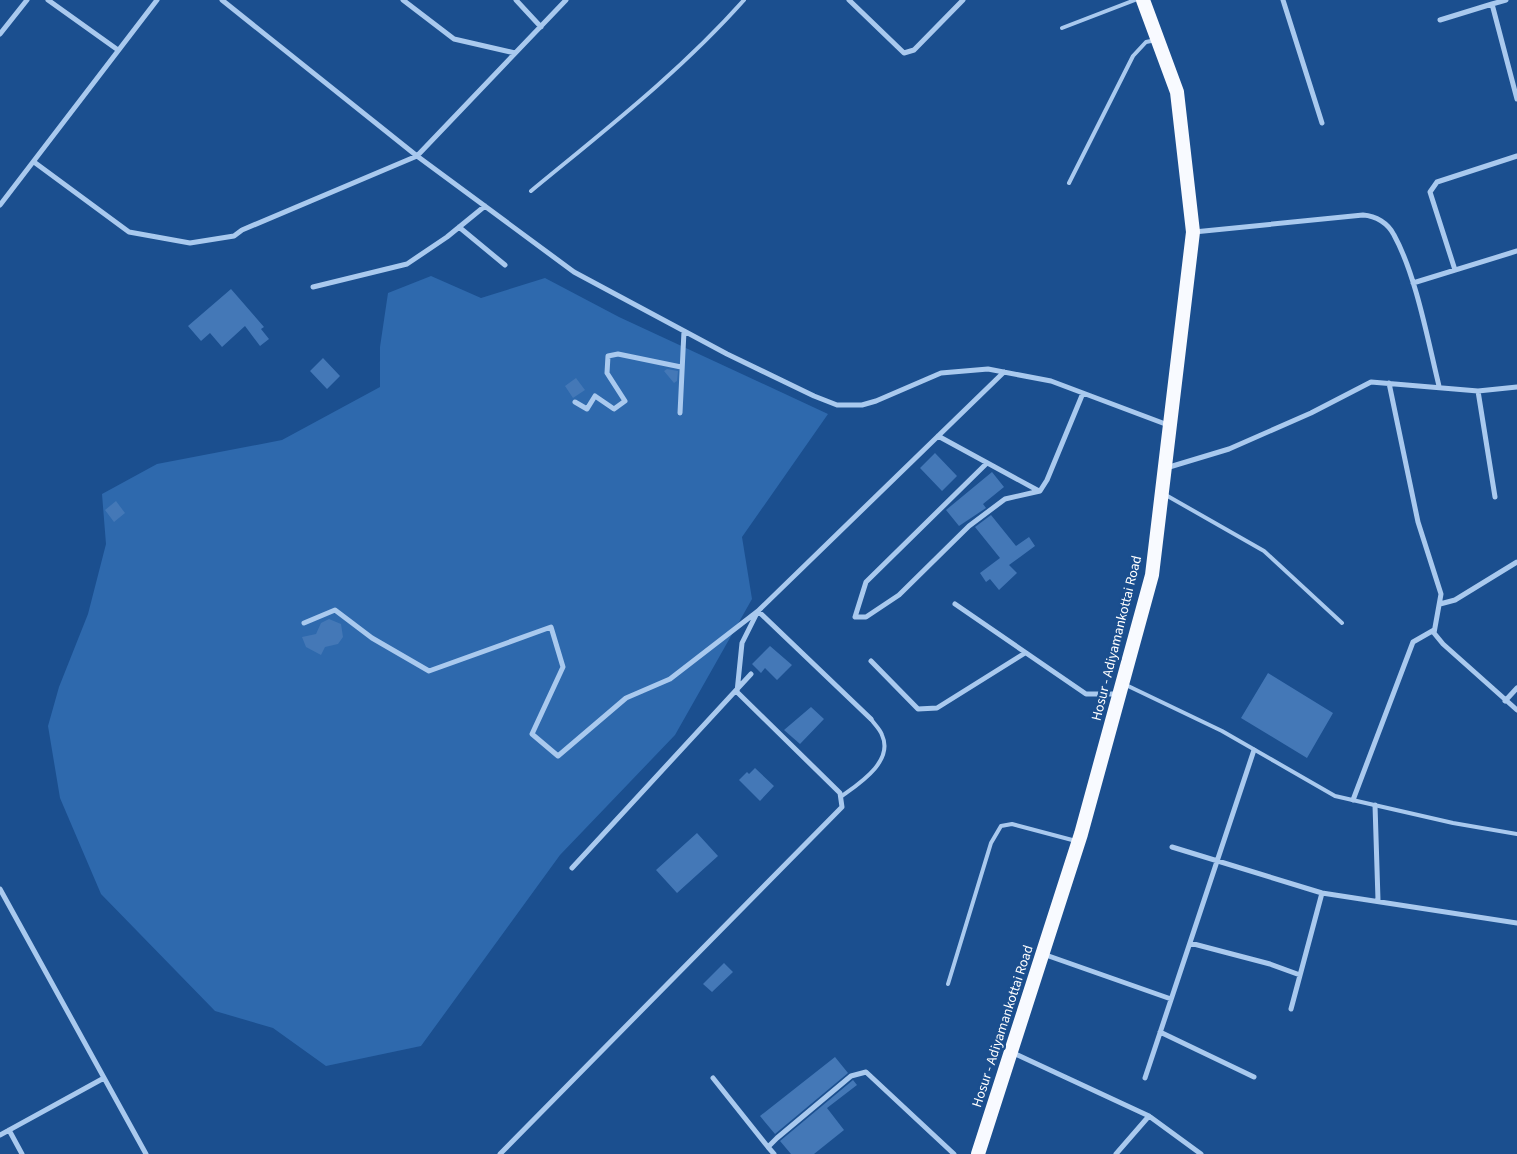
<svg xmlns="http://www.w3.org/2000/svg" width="1517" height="1154" viewBox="0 0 1517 1154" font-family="'Source Sans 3',sans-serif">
<rect width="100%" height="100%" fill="#1b4f8f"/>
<path fill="#2e69ad" d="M 431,276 L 481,298 L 545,278 L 619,317 L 828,414 L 742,537 L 752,599 L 675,735 L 560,855 L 421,1046 L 326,1066 L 273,1028 L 215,1011 L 101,894 L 60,798 L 48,726 L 59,687 L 88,614 L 106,544 L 102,494 L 157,464 L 282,440 L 380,387 L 380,347 L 388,293 Z"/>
<path fill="#4478b7" d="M 231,289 L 264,327 L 261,329 L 269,339 L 260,346 L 245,326 L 222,347 L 210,333 L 201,341 L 188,326 Z
M 323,358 L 340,376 L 327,389 L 310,371 Z
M 667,369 L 678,371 L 677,381 L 674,383 L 664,371 Z
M 576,378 L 585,390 L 573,398 L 565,386 Z
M 935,453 L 957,476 L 942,491 L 920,468 Z
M 992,472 L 1004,487 L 983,504 L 986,508 L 959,526 L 946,510 Z
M 116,501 L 125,513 L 114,522 L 105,510 Z
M 991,515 L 1016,546 L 1029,537 L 1035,546 L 1009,565 L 1017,573 L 999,590 L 990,579 L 986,582 L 980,573 L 1000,558 L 975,527 Z
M 329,619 L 341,624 L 343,637 L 338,644 L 325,647 L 321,655 L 306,647 L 302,637 L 316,634 L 321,623 Z
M 770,646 L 792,665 L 777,680 L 765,668 L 761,673 L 752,664 Z
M 1268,673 L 1333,713 L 1307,758 L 1241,718 Z
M 811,707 L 824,719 L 800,744 L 784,730 Z
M 755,768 L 774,786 L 760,801 L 739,780 L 747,772 L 749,774 Z
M 697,833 L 718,856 L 677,893 L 656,870 Z
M 724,963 L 733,972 L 712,992 L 703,984 Z
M 835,1057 L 848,1073 L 775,1134 L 760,1116 Z
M 853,1080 L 857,1085 L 827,1108 L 844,1130 L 814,1154 L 791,1154 L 780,1141 Z"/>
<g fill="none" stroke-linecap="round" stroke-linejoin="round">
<path stroke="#a9c9ee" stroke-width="4" d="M 1062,28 L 1135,0
M 1069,183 L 1133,56 L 1146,42 L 1156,40
M 531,191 C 605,130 680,72 744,0
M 1164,494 L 1264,551 L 1342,623
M 1126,685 L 1222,731 L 1335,796 L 1453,823 L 1517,834
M 842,796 C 860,783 894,761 882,735 C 880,729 874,724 871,719
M 948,984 L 991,843 L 1001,826 L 1012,824 L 1076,841"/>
<path stroke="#a9c9ee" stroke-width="5" d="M 48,0 L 118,50
M 222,0 L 417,156 L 574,272 L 727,354 L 814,396 L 837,405 L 862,405 L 876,401 L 941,373 L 988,369 L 1051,381 L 1168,425
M 403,0 L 454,39 L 515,53
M 516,0 L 541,27
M 849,0 L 904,53 L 914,50 L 963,0
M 1283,0 L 1322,123
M 1506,0 L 1492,4 L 1517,99
M 1440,20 L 1492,4
M 0,34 L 27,0
M 34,162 L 129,232 L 190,243 L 234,236 L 242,230 L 417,156 L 566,0
M 0,205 L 157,0
M 459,227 L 505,265
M 1194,232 L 1363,215 C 1376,216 1388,223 1394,235 C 1416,275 1428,341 1439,386
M 1455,270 L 1430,192 L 1437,182 L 1517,156
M 1413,283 L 1517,251
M 313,287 L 407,264 L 447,237 L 485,206
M 1389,383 L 1418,522 L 1441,594 L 1434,633 L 1443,644 L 1517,710
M 1478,391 L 1495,497
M 575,402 L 587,409 L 595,396 L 614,409 L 625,401 L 607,373 L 608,356 L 618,354 L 681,367
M 680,413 L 684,331
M 938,436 L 1039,491
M 987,463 L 866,582 L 855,617 L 866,617 L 899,595 L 969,526 L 1005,499 L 1040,491 L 1047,480 L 1083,393
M 1166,468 L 1229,449 L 1311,413 L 1371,382 L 1478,391 L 1517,387
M 955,604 L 1086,694 L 1119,694
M 1440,604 L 1455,600 L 1517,562
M 304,623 L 335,610 L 372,638 L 429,671 L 551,627 L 563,667 L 532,734 L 558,756 L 626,698 L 670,679 L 758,611 L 871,719
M 871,661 L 918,709 L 937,708 L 1025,653
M 1505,701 L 1517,688
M 1353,800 L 1413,642 L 1434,630
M 1375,805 L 1378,900
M 1172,847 L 1322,893 L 1517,923
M 572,868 L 751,674
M 0,889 L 146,1154
M 1190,943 L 1270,964 L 1300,975
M 1043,954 L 1171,999
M 1291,1009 L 1322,893
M 1160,1032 L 1254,1077
M 1011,1052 L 1149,1116 L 1116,1154
M 713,1078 L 768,1147
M 1145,1078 L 1254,750
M 1149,1116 L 1201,1154
M 9,1130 L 22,1154
M 0,1135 L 104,1078
M 500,1154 L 842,807 L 840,793 L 737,692 L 742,643 L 758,611 L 1004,372
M 774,1154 L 768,1147 L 777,1138 L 851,1076 L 866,1072 L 954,1154"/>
<path stroke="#f8faff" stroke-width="14" d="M 978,1154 L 1081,834 L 1152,575 L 1193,232 L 1177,92 L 1143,0"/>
</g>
<g text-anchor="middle" stroke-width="5" stroke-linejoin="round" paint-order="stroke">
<g font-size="14" fill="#fff" stroke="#1b4f8f">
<text transform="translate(1116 638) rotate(-76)" y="5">Hosur - Adiyamankottai Road</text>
<text transform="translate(1002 1026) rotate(-72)" y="5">Hosur - Adiyamankottai Road</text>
</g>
</g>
</svg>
